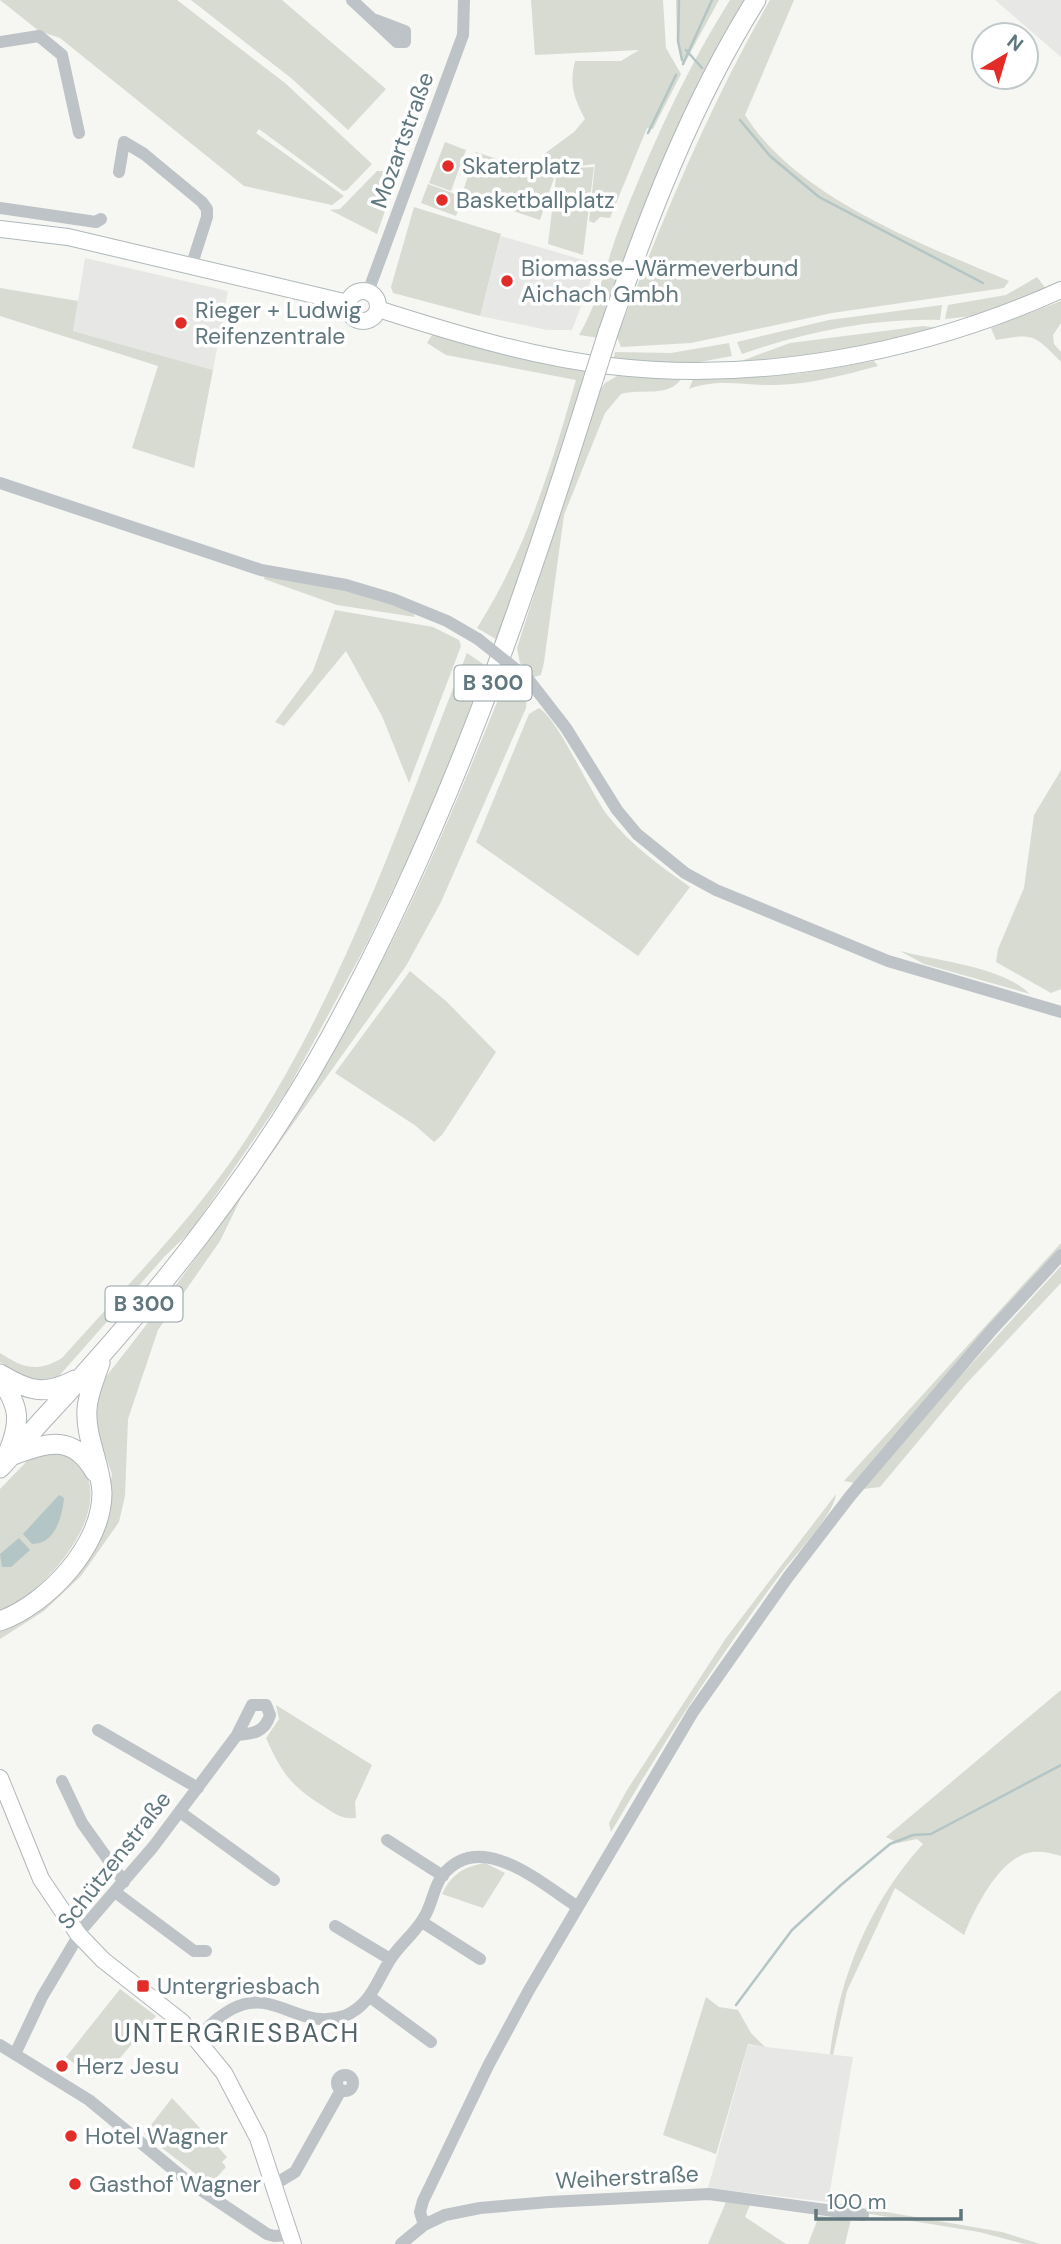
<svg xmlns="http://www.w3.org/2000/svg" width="1061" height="2244" viewBox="0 0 1061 2244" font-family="'DM Sans',sans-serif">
<rect width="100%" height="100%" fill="#f6f6f3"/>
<path fill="#e7e7e6" d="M 995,0 L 1061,0 L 1061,57 Z
M 501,236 L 597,264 L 572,330 L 547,330 L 480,316 Z
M 85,258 L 228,291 L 213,370 L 73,331 Z
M 748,2045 L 853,2057 L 828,2202 L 708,2188 Z"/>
<path fill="#d7dbd2" d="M 0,0 L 177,0 L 285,83 L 372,164 L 347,190 L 343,191 L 259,129 L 256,133 L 344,196 L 332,205 L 244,186 L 60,38 L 39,31 Z
M 191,0 L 282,0 L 386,89 L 348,130 L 291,78 Z
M 531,0 L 663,0 L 666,48 L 681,74 L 653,129 L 647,128 L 610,218 L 600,217 L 594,223 L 589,221 L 595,164 L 544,170 L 544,154 L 574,132 L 585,119 C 574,98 569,85 575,61 L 621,61 L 639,50 L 535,55 Z
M 676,0 L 719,0 L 683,66 L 677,41 Z
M 730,0 L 748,0 L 599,338 L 579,335 C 599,302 606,262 620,226 C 651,148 685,71 730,0 Z
M 770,0 L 794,0 L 745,115 C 797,198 922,244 1009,281 L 1004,288 L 832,313 L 691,343 L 621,347 L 617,337 C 662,221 708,108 770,0 Z
M 445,142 L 466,150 L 451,191 L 429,183 Z
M 476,152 L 554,178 L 540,220 L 462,194 Z
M 594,167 L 583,255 L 548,244 L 557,169 Z
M 377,171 L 383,171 L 395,182 L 377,234 L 330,210 L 340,209 Z
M 428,184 L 463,197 L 456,216 L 421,203 Z
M 414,207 L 501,234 L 480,316 L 393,293 L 391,287 Z
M 1037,277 L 1047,290 L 982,315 L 945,319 L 948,305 L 1006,295 Z
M 0,288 L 78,301 L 73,331 L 213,370 L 194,468 L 132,448 L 158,366 L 0,316 Z
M 1061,301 L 1061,323 L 1053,335 L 1054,344 L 1061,352 L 1061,362 C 1035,335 1033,333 996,340 L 991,328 Z
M 942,305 L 940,320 C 872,318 805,332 742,354 L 737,342 L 829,320 Z
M 923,326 L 940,328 L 846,352 L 741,361 L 790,343 Z
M 432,335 L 586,368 L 553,487 L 499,641 L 477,628 C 526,551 551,467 576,380 L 446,355 L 427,343 Z
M 729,343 L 732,356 L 689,364 L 613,361 L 615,352 L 671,353 Z
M 874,361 L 878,366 C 844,375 811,384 776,385 C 746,386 718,378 689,389 L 694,377 L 797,374 Z
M 617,376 L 681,379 C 669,398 640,388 621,394 L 605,413 L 564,515 L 544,662 L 541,675 L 534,677 L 520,663 L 517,648 L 599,392 L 605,383 Z
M 265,574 L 344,589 L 412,611 L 415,617 L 337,605 L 264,579 Z
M 335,610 L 433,627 L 459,640 L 461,646 L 409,783 L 382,716 L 346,651 L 284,726 L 275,722 L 313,671 Z
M 467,653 L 486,666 L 435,802 L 366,945 L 287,1091 L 191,1231 L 165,1256 L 59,1376 C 36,1389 19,1378 0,1362 L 0,1353 C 23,1368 37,1373 62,1358 C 124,1288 191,1222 243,1144 C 343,994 401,819 467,653 Z
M 504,685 L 519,687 L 527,694 L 526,708 L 441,902 L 406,966 L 275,1149 L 241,1198 L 220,1241 L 158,1330 L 128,1419 L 125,1496 L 119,1522 L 81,1576 L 44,1611 L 0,1639 L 0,1630 L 29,1614 L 106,1511 L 112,1474 L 96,1429 L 95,1402 L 101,1383 C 201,1257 293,1125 370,984 C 422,888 463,786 504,685 Z
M 539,708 C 559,720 590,793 608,816 C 631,845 660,866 690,887 L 638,956 L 476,842 L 529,714 Z
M 1061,770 L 1061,989 L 1051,993 L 996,962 L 998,949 L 1024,888 L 1034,815 Z
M 900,951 C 938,961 1003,967 1030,994 L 924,964 Z
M 410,971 L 447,1002 L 496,1052 L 442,1135 L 434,1142 L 416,1126 L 335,1073 Z
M 1061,1243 L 1061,1249 L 855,1483 L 844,1481 Z
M 1061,1266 L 1061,1283 L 966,1384 L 880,1487 L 863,1489 L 923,1417 Z
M 56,1450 C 64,1455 78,1460 83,1468 C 114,1515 42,1595 0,1612 L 0,1489 L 31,1457 Z
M 836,1494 C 835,1513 795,1555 782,1572 C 720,1655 663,1743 611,1832 L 609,1823 L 627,1790 L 726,1638 Z
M 1061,1690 L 1061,1856 C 1051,1853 1038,1850 1028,1853 C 998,1860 974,1910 964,1935 L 895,1888 L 847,1991 L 833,2055 L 830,2054 C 839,1977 870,1902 923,1844 L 917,1839 L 898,1843 L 886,1837 Z
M 276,1705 L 372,1765 L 355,1802 L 356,1818 C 342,1819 337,1815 326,1808 C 292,1787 282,1774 266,1738 L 279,1719 Z
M 485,1863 L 505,1873 L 483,1908 L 442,1894 C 452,1874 463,1867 485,1863 Z
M 120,1989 L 156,2016 L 107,2073 L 95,2064 L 90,2069 L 82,2070 L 66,2057 Z
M 706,1997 L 719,2007 L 738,2010 L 751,2033 L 765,2047 L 748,2044 L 716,2154 L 663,2135 Z
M 172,2098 L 227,2157 L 222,2162 L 226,2167 L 210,2185 L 144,2134 Z
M 726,2202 L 750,2205 L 745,2217 L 786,2244 L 708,2244 Z
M 840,2204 L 1002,2232 L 1040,2244 L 1025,2244 L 979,2232 L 840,2209 Z
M 819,2216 L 851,2219 L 845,2244 L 808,2244 Z"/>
<path fill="#b3c5c5" d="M 59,1495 L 64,1498 C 62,1518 55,1544 32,1544 L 23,1534 Z
M 19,1538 L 30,1550 L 11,1567 L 2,1567 L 0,1554 Z"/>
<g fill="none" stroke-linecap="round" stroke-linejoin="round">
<path stroke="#b3c5c5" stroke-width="2.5" d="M 679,0 L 678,41 L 682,60
M 686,50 L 702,68
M 683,64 L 712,0
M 740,120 L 770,156 L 819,197 L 983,283
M 648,133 L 676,75
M 736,2005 L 792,1930 L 841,1885 L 890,1844 L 913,1835 L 931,1834 L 1061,1765"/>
<g stroke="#afb8ba" stroke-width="18">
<path id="secondary" d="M 0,229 L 68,237 L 348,303
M348 306a15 15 0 1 1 30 0a15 15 0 1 1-30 0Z
M 378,309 C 453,333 532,357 610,366 C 760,384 924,352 1061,290
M 0,1778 L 41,1879 L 78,1934 L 103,1960 L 182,2022 L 224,2073 L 258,2138 L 293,2244"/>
</g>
<g stroke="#b0b6b9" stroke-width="21">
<path id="trunk" d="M 608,333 C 648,217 691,104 756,0
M 0,1374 C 28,1391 45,1396 75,1380
M 0,1379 C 20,1406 21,1422 8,1453
M 13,1455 C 49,1442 73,1434 95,1472
M 0,1468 C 16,1451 30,1433 46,1416 C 153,1301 254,1176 330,1038 C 447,825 522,608 594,377
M 0,1621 C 47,1604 102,1546 102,1493 C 101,1464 85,1438 87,1409 C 88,1393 95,1378 100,1363"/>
</g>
<path stroke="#bdc3c6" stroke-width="12" d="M 352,0 L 397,42 L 405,42 L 405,31 L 376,20
M 0,42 L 39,36 L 62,55 L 79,133
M 119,172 L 124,142 L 144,154 L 202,202 L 207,209 L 207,217 L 191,267
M 0,208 L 96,222 L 101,219
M 368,292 L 463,35 L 464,0
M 0,483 L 261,570 L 346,585 L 393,599 L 447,621 L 478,639
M 528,679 L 566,728 L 617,810 L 637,834 L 685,873 L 716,890 L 888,961 L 1061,1012
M 98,1730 L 198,1788
M 62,1781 L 82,1823 L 124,1882
M 180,1812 L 274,1880
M 387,1840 L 443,1876
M 115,1892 L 194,1951 L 206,1951
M 422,1922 L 480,1959
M 335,1926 L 390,1959
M 370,1997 L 431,2042
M 198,2038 C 264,1962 288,2035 344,2016 C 368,2007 375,1986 387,1965 C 396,1947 413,1936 423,1919 C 432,1906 433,1888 442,1876 C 480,1827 543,1885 578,1907
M 0,2045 L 89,2100 L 186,2180 L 267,2234 L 274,2236 L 290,2235
M 15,2054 L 42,1997 L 83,1928 L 153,1847 L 237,1735 L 252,1705 L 266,1705 L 270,1715 C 265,1732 253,1734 237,1735
M337 2083a8 8 0 1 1 16 0a8 8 0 1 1-16 0Z
M 275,2184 L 295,2172 L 341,2090
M 424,2225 L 420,2212 L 423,2201 L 488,2066 L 529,1990 L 693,1712 L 788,1577 L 851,1495 L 991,1331 L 1061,1255
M 401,2244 L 424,2225 L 445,2215 L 480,2208 L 549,2202 L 709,2194 L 863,2215"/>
<use href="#secondary" stroke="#fff" stroke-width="16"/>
<use href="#trunk" stroke="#fff" stroke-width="19"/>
<g stroke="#b0b6b9" stroke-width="21" stroke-linecap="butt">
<path id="trunk-bridge" d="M 594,377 L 608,333"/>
</g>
<path stroke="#bdc3c6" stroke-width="12" d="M 478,639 L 528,679"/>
<use href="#trunk-bridge" stroke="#fff" stroke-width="19"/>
</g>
<g fill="#e22c27" stroke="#fff" stroke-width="2.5">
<circle cx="448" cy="166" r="7"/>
<circle cx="442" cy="200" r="7"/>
<circle cx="507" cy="281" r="7"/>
<circle cx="181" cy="323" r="7"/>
<rect x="136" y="1979" width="14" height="14" rx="3.5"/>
<circle cx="62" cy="2066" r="7"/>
<circle cx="71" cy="2136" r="7"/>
<circle cx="75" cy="2184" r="7"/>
</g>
<g text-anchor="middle" stroke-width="7" stroke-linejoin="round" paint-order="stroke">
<g fill="#fff" stroke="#90a0a5" stroke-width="2">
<rect x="454.5" y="665.5" width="77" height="35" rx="5"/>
<rect x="105.5" y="1286.5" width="77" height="35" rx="5"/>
</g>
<g font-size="21" font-weight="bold" fill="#61777e">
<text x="493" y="690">B 300</text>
<text x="144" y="1311">B 300</text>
</g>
<g font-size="23" fill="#61777e" stroke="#fff">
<text transform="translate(402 140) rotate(-70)" y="8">Mozartstraße</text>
<text transform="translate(114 1860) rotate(-52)" y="8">Schützenstraße</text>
<text transform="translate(627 2177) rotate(-3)" y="8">Weiherstraße</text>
</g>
<g font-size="23" fill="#61777e" stroke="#fff" text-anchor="start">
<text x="462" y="174">Skaterplatz</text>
<text x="456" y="208">Basketballplatz</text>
<text x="521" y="276">Biomasse-Wärmeverbund<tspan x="521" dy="26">Aichach Gmbh</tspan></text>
<text x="195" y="318">Rieger + Ludwig<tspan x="195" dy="26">Reifenzentrale</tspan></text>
<text x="157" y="1994">Untergriesbach</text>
<text x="76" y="2074">Herz Jesu</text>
<text x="85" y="2144">Hotel Wagner</text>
<text x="89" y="2192">Gasthof Wagner</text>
</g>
<g font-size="26" letter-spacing="2" fill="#536469" stroke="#fff">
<text x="237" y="2042">UNTERGRIESBACH</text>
</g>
</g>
<g transform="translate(1005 56) rotate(38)"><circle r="33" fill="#ffffff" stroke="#c0c9cb" stroke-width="2"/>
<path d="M0-5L12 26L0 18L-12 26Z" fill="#e22c27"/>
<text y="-10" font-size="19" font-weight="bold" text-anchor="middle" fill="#61777e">N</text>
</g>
<path d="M816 2209v10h145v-10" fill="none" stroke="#61777e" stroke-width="3.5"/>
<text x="827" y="2209" font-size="21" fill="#61777e" stroke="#ffffff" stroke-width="5" paint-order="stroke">100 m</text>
</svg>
